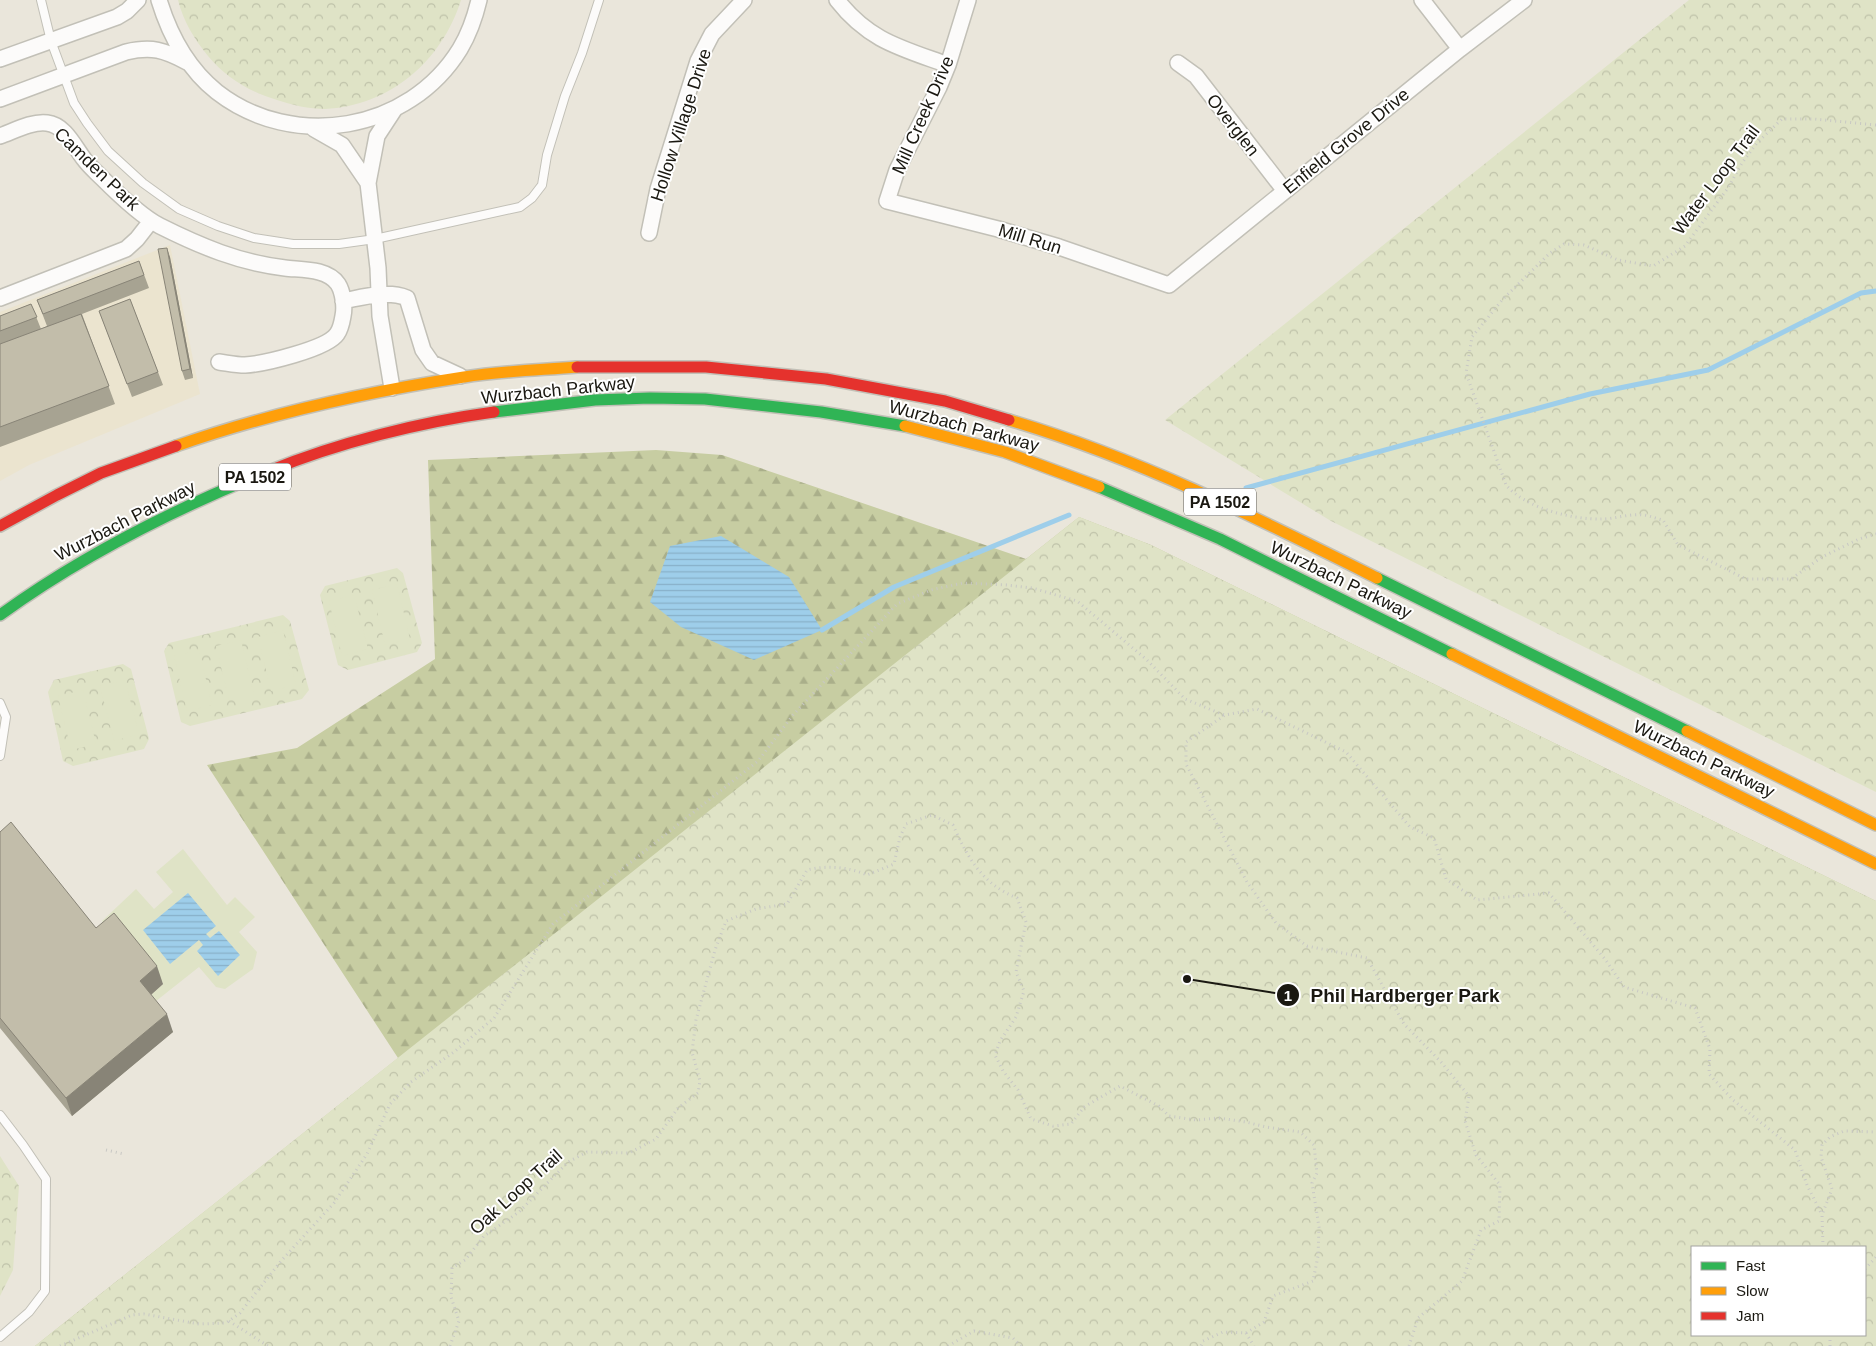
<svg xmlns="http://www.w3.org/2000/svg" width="1876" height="1346" viewBox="0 0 1876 1346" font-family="Arial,sans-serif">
<defs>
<pattern id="forest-firs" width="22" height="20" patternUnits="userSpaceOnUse" patternTransform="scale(1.25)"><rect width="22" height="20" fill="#c7cda2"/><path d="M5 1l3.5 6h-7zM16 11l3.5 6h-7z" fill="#aaaf8a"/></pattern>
<pattern id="park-crowns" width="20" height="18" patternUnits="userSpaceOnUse" patternTransform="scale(1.25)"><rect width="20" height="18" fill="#dfe3c6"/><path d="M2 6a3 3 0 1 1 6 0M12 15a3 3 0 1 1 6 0" fill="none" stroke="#bfc2a9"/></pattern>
<pattern id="water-rules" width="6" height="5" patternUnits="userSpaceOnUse" patternTransform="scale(1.25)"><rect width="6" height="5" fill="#9eceea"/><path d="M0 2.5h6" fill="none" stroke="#88b0c8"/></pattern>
</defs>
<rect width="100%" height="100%" fill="#eae6db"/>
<path fill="#ebe4cf" d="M 170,245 L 200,394 L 29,465 L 0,481 L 0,312 Z"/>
<path fill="url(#forest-firs)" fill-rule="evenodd" d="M 656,450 L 722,455 L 1026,559 L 1079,517 L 1151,545 L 1876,901 L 1857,1178 L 1876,1346 L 35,1346 L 398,1058 L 207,765 L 297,748 L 435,659 L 428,460 ZM 1692,1247 L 1865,1247 L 1865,1335 L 1692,1335 Z"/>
<path fill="url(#park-crowns)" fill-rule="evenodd" d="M 178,0 L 461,0 C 442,61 390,106 325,109 C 309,109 292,105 277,100 C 250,92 226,78 208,56 C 195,40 183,21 178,0 Z
M 1689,0 L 1876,0 L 1876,792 L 1331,521 L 1165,420 Z
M 1079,517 L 1151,545 L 1876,901 L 1876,1346 L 35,1346 ZM 1692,1247 L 1865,1247 L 1865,1335 L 1692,1335 Z
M 397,568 L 403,573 L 422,643 L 417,652 L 348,670 L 338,665 L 320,595 L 325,586 Z
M 283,615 L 290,621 L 309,690 L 302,699 L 190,726 L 181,722 L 164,651 L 169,643 Z
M 123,664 L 131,669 L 149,739 L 144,749 L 73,766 L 63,761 L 48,692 L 54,680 Z
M 0,1156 L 19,1186 L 13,1270 L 0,1296 Z"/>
<path fill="#dfe3c6" d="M 397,584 L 410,639 L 385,645 L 372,590 Z
M 354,595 L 368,649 L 342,656 L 329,601 Z
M 283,630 L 296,685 L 271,691 L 258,637 Z
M 241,640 L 254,695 L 229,700 L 216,646 Z
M 199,650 L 212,705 L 187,711 L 174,656 Z
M 125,680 L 139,734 L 114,741 L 100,686 Z
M 83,690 L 96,744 L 71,750 L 58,696 Z
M 183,849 L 227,905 L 235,897 L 255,917 L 239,932 L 257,952 L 253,969 L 225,989 L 216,987 L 199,967 L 151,1005 L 146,999 L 163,984 L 163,983 L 121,931 L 109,931 L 102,921 L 136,889 L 154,909 L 173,892 L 156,872 Z"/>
<path fill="url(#water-rules)" d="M 721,536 L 789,577 L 822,630 L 754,660 L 681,627 L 650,602 L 670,546 Z
M 188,893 L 216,926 L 206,934 L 210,938 L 219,931 L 240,955 L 218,976 L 197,951 L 203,945 L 199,940 L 170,964 L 143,930 Z"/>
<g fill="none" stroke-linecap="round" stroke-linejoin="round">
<path stroke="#9eceea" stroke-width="5" d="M 1246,488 L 1590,394 L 1708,370 L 1861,293 L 1876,291
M 822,630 L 894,587 L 1069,515"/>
<g stroke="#c2c0b7" stroke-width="10">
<path id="lane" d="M 41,0 L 51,41 L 64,76 L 74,103 L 87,123 L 108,151 L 143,183 L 179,209 L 218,226 L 254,238 L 293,244 L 339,244 L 375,239 L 520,207 L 532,198 L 542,185 L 547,155 L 565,96 L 582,53 L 599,0
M 0,703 L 6,717 L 0,756
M 0,1115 L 23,1145 L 46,1179 L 45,1291 L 29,1312 L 0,1337"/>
</g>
<g stroke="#c2c0b7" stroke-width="18">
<path id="street" d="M 159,0 C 170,36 187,68 217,92 C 293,151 409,132 460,49 C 469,34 475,17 479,0
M 837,0 C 869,41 901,48 948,65
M 968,0 L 948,65 L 939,87 L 897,170 L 887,201 L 998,229 L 1059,247 L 1169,285 L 1460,49 L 1524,0
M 1422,0 L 1460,49
M 0,59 L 117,17 L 127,11 L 138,0
M 1178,63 L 1196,76 L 1285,191
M 0,99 L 126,52 C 152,46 164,50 187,62
M 314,129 L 342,145 L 368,183
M 0,136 C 14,131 32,121 47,123 C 65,125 74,146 84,159 C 89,166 96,172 102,178 C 118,194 141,216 160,226 C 200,246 240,263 285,268 C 301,270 327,268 338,284 C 343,292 345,307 343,316 C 342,322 340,330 337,334 C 327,349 263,364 245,365 C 236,365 227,363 219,362
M 649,233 L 658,189 L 698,61 L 712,34 L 744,0
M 0,298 L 126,249 L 137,239 L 151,221
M 343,301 C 364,297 387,290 407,298 L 423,350 L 432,363 L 460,376
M 392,388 L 380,316 L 378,268 L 368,183 L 377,136 L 394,110"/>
</g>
<g stroke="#c2c0b7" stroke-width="14">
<path id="fast" d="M 494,412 L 595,400 L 650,398 L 705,399 L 821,412 L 905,426
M 1099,487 L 1220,539 L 1452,654
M 1377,578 L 1687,731
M 0,615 C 83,555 174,509 269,471"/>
</g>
<g stroke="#c2c0b7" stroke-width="14">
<path id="slow" d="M 1009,420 C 1138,458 1257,518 1377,578
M 905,426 L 1005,452 L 1099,487
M 176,446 C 270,413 366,392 464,377 C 501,371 540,370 577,367
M 1452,654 L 1876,864
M 1687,731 L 1876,825"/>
</g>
<g stroke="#c2c0b7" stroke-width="14">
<path id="jam" d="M 577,367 L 706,367 L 826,379 L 945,401 L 1009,420
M 269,471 C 337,443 420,422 494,412
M 0,526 L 57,495 L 101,473 L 176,446"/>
</g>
<path stroke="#c8c8c4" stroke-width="3" stroke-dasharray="1 4" stroke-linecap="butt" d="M 1876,125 L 1814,119 L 1782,119 L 1757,143 L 1742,163 L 1728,188 L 1685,246 L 1653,266 L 1618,260 L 1584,245 L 1564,244 L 1550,253 L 1503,299 L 1472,337 L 1466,373 L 1506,485 C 1525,508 1573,520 1602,519 C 1615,519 1631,513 1644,515 C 1651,516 1657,519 1663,520 L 1678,545 L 1746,579 L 1791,579 L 1822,557 L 1859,539 L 1876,534
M 106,1150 L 124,1154
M 1823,1247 L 1822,1215 L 1832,1189 L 1821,1157 L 1822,1145 L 1830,1137 L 1844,1131 L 1876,1132
M 1865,1269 L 1876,1257
M 229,1321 L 268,1346
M 1246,1333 L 1254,1346
M 1830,1335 L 1830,1346
M 60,1346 L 132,1315 L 144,1314 L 199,1324 L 226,1323 L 240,1313 L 281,1261 L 334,1203 L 367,1154 L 390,1104 L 411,1082 L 454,1052 L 494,1018 L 553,924 L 758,761 L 793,715 L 897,604 L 931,590 L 963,583 L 1006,585 L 1032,588 L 1077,601 L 1147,660 L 1185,699 L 1224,715
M 450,1346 L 459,1321 L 451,1297 L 452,1268 L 465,1260 L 484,1236 L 519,1212 L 568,1162 L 587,1152 L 629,1153 L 656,1139 L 678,1108 L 698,1093 L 700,1081 L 692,1052 L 696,1020 L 715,950 L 726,921 L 756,909 L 787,904 L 807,870 C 827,865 849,867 867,875 L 894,864 L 900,837 L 906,824 L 932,815 L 953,825 C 968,858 982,884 1017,898 L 1026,922 L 1016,972 L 1024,991 L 1016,1017 L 1000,1041 L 995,1055 L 1003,1071 L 1018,1090 L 1031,1119 L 1053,1126 L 1071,1124 L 1084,1107 L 1120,1086 L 1159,1106 L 1169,1116 L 1196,1120 L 1219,1118 L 1246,1122 L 1266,1127 L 1300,1132 L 1314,1145 L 1317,1173 L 1312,1183 L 1319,1227 L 1318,1256 L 1313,1281 L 1273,1296 L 1264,1322 L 1246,1333 L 1223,1332 L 1203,1341 L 1201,1346
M 948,1346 L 974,1331 L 1013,1338 L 1021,1346
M 1409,1346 L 1418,1318 L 1462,1281 L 1481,1230 L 1499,1221 L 1500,1185 L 1476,1155 L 1465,1121 L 1469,1096 L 1441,1062 L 1404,1024 L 1367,958 L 1307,946 L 1276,923 L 1247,882 L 1186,764 L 1186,742 L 1225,715 L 1257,709 L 1346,752 L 1410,827 L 1434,838 L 1446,879 L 1477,900 L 1549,893 L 1605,959 L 1624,987 L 1695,1008 L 1710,1049 L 1709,1074 L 1733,1100 L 1795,1150 L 1807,1185 L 1822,1215"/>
<use href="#lane" stroke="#fcfbfa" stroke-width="8"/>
<use href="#street" stroke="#fcfbfa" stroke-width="15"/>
<use href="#fast" stroke="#30b455" stroke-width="11"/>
<use href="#slow" stroke="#ff9f0a" stroke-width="11"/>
<use href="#jam" stroke="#e5322d" stroke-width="11"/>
</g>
<path fill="#a7a392" d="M 170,257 L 193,378 L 185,380 L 182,371 Z
M 139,261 L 149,288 L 82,314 L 115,404 L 0,447 L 0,316 L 31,304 L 41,329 L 47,326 L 37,300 Z
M 130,299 L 163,385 L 132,397 L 99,311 Z
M 0,832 L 96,928 L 163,984 L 151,995 L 173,1032 L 72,1116 L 0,1028 Z"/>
<path fill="#888477" d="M 167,248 L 170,257 L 193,378 L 190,369 Z
M 157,966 L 163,984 L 146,999 L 140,981 Z
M 167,1014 L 173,1032 L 72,1116 L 66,1098 Z"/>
<path fill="#c2bdaa" stroke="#888477" d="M 167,248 L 190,369 L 182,371 L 158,249 Z
M 139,261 L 144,275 L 43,314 L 37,300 Z
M 130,299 L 158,372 L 127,384 L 99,311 Z
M 31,304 L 37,317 L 0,331 L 0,316 Z
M 81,314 L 109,386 L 0,427 L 0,344 Z
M 11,822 L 96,928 L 114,913 L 157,966 L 140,981 L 167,1014 L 66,1098 L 0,1018 L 0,832 Z"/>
<g text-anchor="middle" stroke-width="4" stroke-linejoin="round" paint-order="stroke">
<g fill="#fff" stroke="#5f5d58" stroke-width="1">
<rect x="219" y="463.5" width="72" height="27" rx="4"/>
<rect x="1184" y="488.5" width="72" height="27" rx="4"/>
</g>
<g font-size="16" font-weight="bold" fill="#1a1811">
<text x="255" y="483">PA 1502</text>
<text x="1220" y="508">PA 1502</text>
</g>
<g font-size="18" fill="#1a1811" stroke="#fff">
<text transform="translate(923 115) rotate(-66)" y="6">Mill Creek Drive</text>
<text transform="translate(681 125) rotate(-72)" y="6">Hollow Village Drive</text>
<text transform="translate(1233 125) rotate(52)" y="6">Overglen</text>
<text transform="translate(1346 141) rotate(-39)" y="6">Enfield Grove Drive</text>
<text transform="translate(97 169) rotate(44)" y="6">Camden Park</text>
<text transform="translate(1716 180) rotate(-53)" y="6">Water Loop Trail</text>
<text transform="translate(1030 239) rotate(17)" y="6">Mill Run</text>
<text transform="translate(558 390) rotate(-6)" y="6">Wurzbach Parkway</text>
<text transform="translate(964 426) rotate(15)" y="6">Wurzbach Parkway</text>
<text transform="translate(125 521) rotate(-27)" y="6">Wurzbach Parkway</text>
<text transform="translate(1341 580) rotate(26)" y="6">Wurzbach Parkway</text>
<text transform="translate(1704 759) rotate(26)" y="6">Wurzbach Parkway</text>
<text transform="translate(516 1192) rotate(-42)" y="6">Oak Loop Trail</text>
</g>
</g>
<path fill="none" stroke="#1a1811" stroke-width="2" d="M1187 979L1288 995"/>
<g fill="#1a1811" stroke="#fff" stroke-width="2">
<circle cx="1187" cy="979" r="5"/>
<circle cx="1288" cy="995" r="12"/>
</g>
<g font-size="15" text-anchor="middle" font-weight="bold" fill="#fff">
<text x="1288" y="1001">1</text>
</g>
<g font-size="19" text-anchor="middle" font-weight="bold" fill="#1a1811" stroke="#fff" stroke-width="4" stroke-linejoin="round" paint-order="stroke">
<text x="1405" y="1002">Phil Hardberger Park</text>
</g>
<rect x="1691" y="1246" width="175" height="90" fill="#ffffff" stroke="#a3a3a0"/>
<rect x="1701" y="1262" width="25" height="8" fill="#30b455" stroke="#a3a3a0"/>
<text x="1736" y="1271" font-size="15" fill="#1a1811">Fast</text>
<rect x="1701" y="1287" width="25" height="8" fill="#ff9f0a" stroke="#a3a3a0"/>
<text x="1736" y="1296" font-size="15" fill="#1a1811">Slow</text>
<rect x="1701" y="1312" width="25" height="8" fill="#e5322d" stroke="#a3a3a0"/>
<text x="1736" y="1321" font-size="15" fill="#1a1811">Jam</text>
</svg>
